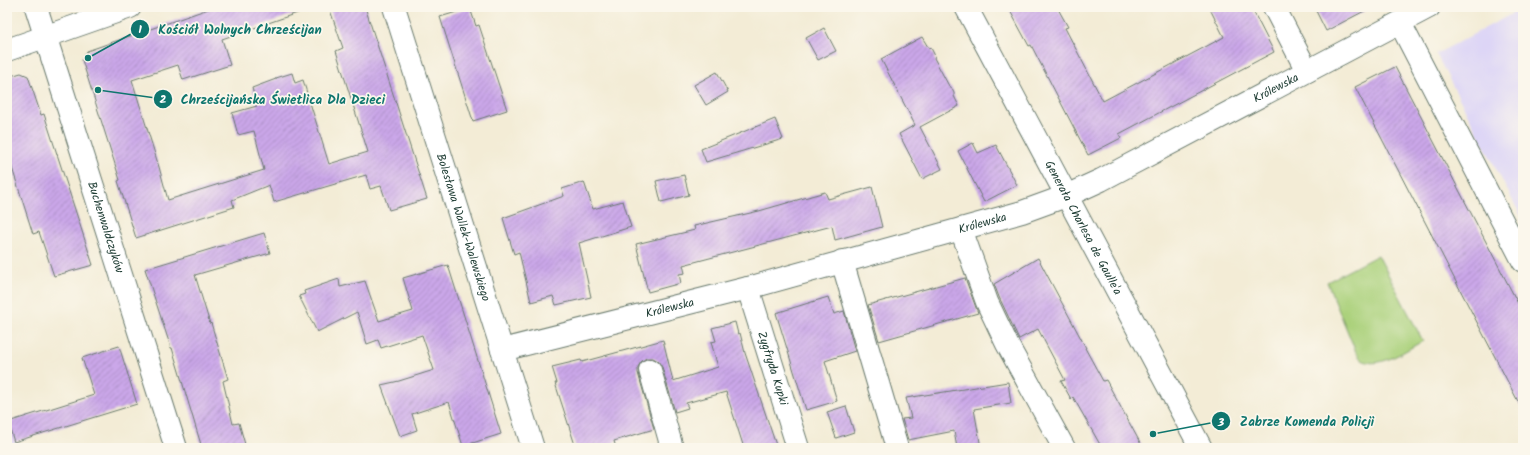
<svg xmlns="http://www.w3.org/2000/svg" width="1530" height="455" viewBox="0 0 1530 455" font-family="Kalam,sans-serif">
<defs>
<pattern id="building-hatch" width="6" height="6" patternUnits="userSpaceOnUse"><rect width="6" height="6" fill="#cba7e9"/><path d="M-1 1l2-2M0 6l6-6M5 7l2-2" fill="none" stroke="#a489be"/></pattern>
</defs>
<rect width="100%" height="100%" fill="#fbf7ec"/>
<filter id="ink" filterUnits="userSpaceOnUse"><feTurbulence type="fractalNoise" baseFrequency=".025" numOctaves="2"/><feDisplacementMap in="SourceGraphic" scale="8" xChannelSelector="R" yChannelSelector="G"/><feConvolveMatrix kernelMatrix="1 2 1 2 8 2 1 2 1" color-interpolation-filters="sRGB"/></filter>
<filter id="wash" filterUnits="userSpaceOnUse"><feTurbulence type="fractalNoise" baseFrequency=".012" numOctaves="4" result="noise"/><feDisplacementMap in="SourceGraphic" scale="16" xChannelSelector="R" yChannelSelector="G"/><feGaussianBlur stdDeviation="0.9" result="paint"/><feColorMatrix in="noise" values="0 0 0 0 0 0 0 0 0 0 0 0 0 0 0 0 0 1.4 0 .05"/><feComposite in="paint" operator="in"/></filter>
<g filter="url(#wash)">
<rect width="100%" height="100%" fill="#f3ecd6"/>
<path fill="#ddd5f6" d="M 1523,8 L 1523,220 L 1436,54 Z
M 7,415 L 17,448 L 7,448 Z"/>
<path fill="#abd17b" stroke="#658758" d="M 1378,255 L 1423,341 C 1409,348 1381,369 1364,361 C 1361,360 1358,355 1356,352 L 1327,282 Z"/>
<g id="blocks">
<path fill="url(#building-hatch)" d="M 214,7 L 305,7 L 306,10 L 222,39 L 230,65 L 183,80 L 178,65 L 132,80 L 159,167 L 168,200 L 264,170 L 254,131 L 238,135 L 232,113 L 257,106 L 252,88 L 276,79 L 276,78 L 292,73 L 295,83 L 303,80 L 329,164 L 368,152 L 336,51 L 343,48 L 329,7 L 365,7 L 427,199 L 389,210 L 381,186 L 370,189 L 366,175 L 274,202 L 269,185 L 232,200 L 234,207 L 136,238 L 118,181 L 120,180 L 82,60 L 87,51 Z
M 1008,7 L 1057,7 L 1068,27 L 1065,28 L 1103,101 L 1224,37 L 1209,7 L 1251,7 L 1274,52 L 1119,134 L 1121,138 L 1088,155 L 1031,45 L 1029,46 Z
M 1314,7 L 1372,7 L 1326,31 Z
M 470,8 L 476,26 L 479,25 L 507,110 L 473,121 L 440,17 Z
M 824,28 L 836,51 L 818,60 L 806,38 Z
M 922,37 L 928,47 L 931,48 L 935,56 L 934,58 L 949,86 L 951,87 L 954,93 L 954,96 L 959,106 L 920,127 L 942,169 L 922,179 L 899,134 L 915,125 L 881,59 Z
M 1395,67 L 1523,313 L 1523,411 L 1355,87 Z
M 717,72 L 728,92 L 706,105 L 694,85 Z
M 21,73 L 28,76 L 41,115 L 44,114 L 93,265 L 54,276 L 39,232 L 33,234 L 7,152 L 7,77 Z
M 775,119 L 783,139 L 706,162 L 701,149 Z
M 973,143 L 978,153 L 996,145 L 1017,185 L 984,202 L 958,151 Z
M 684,175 L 689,195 L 661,202 L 656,181 Z
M 584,182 L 593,209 L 623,201 L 631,227 L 579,243 L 591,297 L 556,305 L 553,296 L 531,302 L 519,252 L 514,254 L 503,218 L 564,196 L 562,189 Z
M 872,187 L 882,227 L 835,240 L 832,226 L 683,265 L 685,273 L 679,274 L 681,283 L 648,292 L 636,244 L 695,230 L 694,226 L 759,211 L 825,192 L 828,199 Z
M 264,233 L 270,253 L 195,275 L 210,324 L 211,323 L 228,379 L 223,381 L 233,424 L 239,423 L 246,448 L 202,448 L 172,348 L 171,348 L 145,269 Z
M 1038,258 L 1086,348 L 1085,348 L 1103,381 L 1106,380 L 1143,448 L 1102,448 L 1073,397 L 1071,399 L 1061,381 L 1065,380 L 1038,329 L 1019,339 L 999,297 L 994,284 Z
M 448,265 L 501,434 L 463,446 L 449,402 L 412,414 L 417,430 L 400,436 L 381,385 L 399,381 L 434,370 L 422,335 L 381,348 L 378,340 L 367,344 L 357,312 L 317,332 L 299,296 L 305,294 L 304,291 L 339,279 L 340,287 L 365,281 L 379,321 L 413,311 L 403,278 Z
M 965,278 L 978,313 L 879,341 L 868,305 Z
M 828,297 L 834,314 L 844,311 L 855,351 L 825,361 L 837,401 L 806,410 L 776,313 Z
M 735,322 L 738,334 L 740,333 L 745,353 L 777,448 L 744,448 L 726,392 L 686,403 L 688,408 L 675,412 L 662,367 L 658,361 L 653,358 L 646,358 L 641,362 L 638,367 L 638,373 L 654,429 L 614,441 L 616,448 L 576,448 L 555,383 L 557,383 L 552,367 L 581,360 L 582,362 L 663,340 L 673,381 L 718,367 L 711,342 L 716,341 L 712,328 Z
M 119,346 L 137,404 L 14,442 L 8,422 L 94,395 L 82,358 Z
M 1008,382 L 1011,403 L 974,409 L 981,448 L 957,448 L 954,431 L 908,440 L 902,419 L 911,418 L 906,398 Z
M 846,406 L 854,432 L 836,438 L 827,412 Z"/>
</g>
</g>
<g filter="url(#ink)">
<use href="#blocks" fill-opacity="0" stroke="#697a6d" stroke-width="1"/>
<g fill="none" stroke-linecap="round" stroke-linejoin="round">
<g stroke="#697a6d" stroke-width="24">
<g id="minor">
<path id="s1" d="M 36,7 L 176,448"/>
<path id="s2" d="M 394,7 L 533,448"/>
<path d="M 1274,7 L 1307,71"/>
<path d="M 1400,23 L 1523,261"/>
<path d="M 7,50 L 130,7"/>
<path d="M 961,229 L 987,302 L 1007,344 L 1064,448"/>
<path d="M 842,261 L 897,448"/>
<path id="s3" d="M 748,288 L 798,448"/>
<path id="s4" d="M 502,350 L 748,288 L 1022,212 L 1066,196 L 1101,180 L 1429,7"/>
<path d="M 650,370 L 672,448"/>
</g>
</g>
<g stroke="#697a6d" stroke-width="24">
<g id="major">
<path id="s5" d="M 966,7 L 1201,448"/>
</g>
</g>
<use href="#minor" stroke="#fff" stroke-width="22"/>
<use href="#major" stroke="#fff" stroke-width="22"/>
</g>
</g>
<g text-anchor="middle" stroke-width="3.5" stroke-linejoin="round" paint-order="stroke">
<g font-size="12" fill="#1f3d34" stroke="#fbf7ec">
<text dy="4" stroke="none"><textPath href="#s4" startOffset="821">Królewska</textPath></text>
<text dy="4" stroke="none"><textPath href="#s4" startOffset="497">Królewska</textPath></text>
<text dy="4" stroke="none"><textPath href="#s1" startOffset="231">Buchenwaldczyków</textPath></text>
<text dy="4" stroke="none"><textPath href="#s5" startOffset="250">Generała Charlesa de Gaulle'a</textPath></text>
<text dy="4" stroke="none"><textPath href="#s2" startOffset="231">Bolesława Wallek-Walewskiego</textPath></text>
<text dy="4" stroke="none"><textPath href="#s4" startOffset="173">Królewska</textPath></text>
<text dy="4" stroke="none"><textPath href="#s3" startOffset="84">Zygfryda Kupki</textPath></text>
</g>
</g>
<path fill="none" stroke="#0f766e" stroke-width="1.5" d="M88 58L140 29M98 90L163 99M1153 434L1221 421"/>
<g fill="#0f766e" stroke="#fbf7ec" stroke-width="1.5">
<circle cx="88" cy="58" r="4"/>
<circle cx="98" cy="90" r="4"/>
<circle cx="1153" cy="434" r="4"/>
<circle cx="140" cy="29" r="10"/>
<circle cx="163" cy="99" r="10"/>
<circle cx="1221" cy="421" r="10"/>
</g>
<g font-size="12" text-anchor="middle" font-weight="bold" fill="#fff">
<text x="140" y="33">1</text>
<text x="163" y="103">2</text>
<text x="1221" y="426">3</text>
</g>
<g font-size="13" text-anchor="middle" font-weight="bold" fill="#0f766e" stroke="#fbf7ec" stroke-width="3.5" stroke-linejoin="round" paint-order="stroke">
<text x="240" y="34">Kościół Wolnych Chrześcijan</text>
<text x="283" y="104">Chrześcijańska Świetlica Dla Dzieci</text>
<text x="1307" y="426">Zabrze Komenda Policji</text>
</g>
<rect width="1530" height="455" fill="none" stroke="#fbf7ec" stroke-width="24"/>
</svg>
